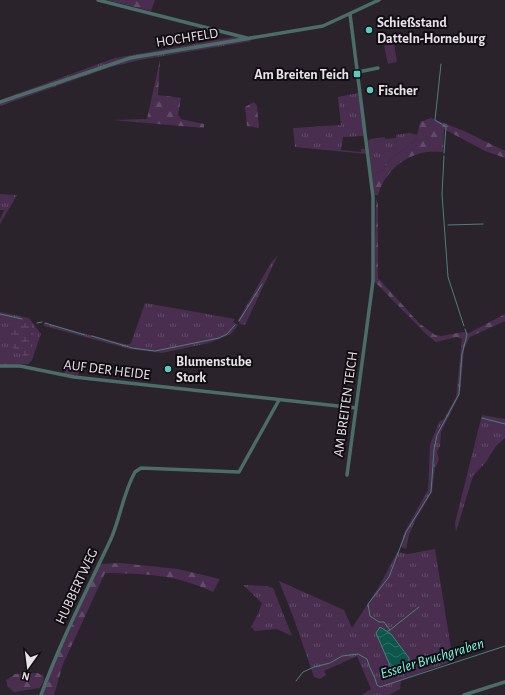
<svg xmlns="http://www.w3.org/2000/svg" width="505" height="695" viewBox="0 0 505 695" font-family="'Alegreya Sans',sans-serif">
<defs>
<pattern id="grass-tufts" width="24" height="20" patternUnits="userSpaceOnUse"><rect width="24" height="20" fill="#492e50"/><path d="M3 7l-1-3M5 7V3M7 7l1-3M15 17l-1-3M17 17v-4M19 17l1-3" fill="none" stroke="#634c69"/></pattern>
<pattern id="forest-firs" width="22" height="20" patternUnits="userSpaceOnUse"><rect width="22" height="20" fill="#492e50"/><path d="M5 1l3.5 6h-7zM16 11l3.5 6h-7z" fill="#634c69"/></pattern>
<pattern id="wetland-marsh" width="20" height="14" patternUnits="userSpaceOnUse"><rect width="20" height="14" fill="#492e50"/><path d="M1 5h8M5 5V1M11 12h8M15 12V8" fill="none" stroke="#634c69"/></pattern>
<pattern id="water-waves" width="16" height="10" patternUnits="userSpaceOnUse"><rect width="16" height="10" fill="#0c564c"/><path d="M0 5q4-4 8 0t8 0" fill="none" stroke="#2f6e66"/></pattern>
</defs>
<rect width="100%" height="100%" fill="#2a232c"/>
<path fill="url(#grass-tufts)" d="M 239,36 L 252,41 L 140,60 L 111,67 L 0,106 L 0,100 L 115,58 Z
M 359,93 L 364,136 L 343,137 L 341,150 L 361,152 L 361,149 L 366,149 L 366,154 L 295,147 L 293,128 L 341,125 L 338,97 Z
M 409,133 L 418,135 L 416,140 L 391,159 L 383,170 L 372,175 L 368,141 L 370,139 L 385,137 L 385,139 L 396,138 L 396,135 Z
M 0,194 L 17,195 L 0,224 L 0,219 L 4,210 L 0,210 Z
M 278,255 L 245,325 L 240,324 L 238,320 L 271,263 Z
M 145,303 L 235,319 L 233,322 L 238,325 L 231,334 L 209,343 L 162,353 L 130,349 L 44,326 L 44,323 L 128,345 L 131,343 Z
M 0,312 L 29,318 L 41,334 L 32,360 L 28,364 L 0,365 Z
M 470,337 L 464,349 L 460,394 L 441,432 L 440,446 L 437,452 L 439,459 L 435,468 L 432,492 L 416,519 L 409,535 L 406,549 L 400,546 L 405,531 L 428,490 L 430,445 L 439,422 L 444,419 L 456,397 L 462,339 Z
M 69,361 L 80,365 L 78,376 L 64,374 Z
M 482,415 L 505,419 L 505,438 L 496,446 L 486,462 L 473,476 L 456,532 L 455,523 Z
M 435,549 L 453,661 L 401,680 L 400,689 L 389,695 L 362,695 L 371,689 L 357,656 L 324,671 L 326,675 L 320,679 L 314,677 L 294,619 L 279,581 L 344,610 L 352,628 L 380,585 L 397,552 L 408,554 Z
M 243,585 L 266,586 L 273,588 L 292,636 L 277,629 L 255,631 L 251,627 L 258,614 L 262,603 Z"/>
<path fill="url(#forest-firs)" d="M 107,0 L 155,0 L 151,11 Z
M 160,60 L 158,95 L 181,98 L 178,115 L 181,119 L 204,124 L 204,128 L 112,120 L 147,119 Z
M 254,102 L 257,106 L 259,128 L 247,126 L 245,107 Z
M 431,118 L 464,131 L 505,151 L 505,158 L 485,151 L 444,129 L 443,152 C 413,148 386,167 378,195 L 374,195 L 372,175 L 383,170 L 391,159 L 416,140 L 420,122 Z
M 376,199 L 378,204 L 378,278 L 419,323 L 435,335 L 441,336 L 463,332 L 469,333 L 505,314 L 505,321 L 470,337 L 462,339 L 457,337 L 436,342 L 427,335 L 374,281 Z
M 120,563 L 178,569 L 220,579 L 213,592 C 174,574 148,574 105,573 L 63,664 L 54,695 L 42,695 L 50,673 L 100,564 Z
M 37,673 L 43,675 L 44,680 L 40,688 L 14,692 L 8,687 L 6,680 L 15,674 Z"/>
<path fill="url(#wetland-marsh)" d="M 22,319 C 37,321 36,339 29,349 L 29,357 L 28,360 L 23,359 L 22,352 L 11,347 L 9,344 L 11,339 L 10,330 L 22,322 Z"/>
<path fill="#492e50" d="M 394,44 L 397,62 L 388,64 L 384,46 Z"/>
<path fill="url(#water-waves)" stroke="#4e807b" d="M 380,627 L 391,634 L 409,658 C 409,666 404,672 396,673 L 392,670 L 376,633 Z"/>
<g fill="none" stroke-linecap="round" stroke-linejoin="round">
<path stroke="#4e807b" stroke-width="1" d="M 441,64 L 435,120 L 446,127 L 444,153
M 444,156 L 442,194 L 448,277 L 464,326
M 448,225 L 483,224
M 0,314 L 22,319
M 239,321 L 262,284
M 37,323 L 42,322
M 45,323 L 85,335
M 33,327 L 33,326
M 92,336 L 132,348 L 155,351 L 219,338 L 227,334 L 235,325
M 482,418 L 505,424
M 390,630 L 419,607
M 388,631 L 390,630 L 384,622 L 379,622 L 370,616 L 368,604 L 389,577 L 406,532 L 431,492 L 434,450 L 437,435 L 459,394 L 462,354 L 467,335 L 465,329
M 296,681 L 303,672 L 314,667 L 330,663 L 342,656 L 358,654 L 367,659 C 369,669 375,675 377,685 L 380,687 L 505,646"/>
<path stroke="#4c6d67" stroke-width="3.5" d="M 98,0 L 247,38
M 358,72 L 378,68
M 0,102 L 130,58 L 323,26 L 379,0
M 0,366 L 20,366 L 74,377 L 356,408
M 347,475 L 373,281 L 373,197 L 350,14
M 41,695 C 60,642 86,592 110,541 C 120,520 123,493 135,472 L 141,468 L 239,472 L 279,400
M 464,695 L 505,682"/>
</g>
<g fill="#5acebd" stroke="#110d12" stroke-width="1.5">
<circle cx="369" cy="30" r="4"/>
<rect x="353" y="70" width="8" height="8" rx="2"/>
<circle cx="370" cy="90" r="4"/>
<circle cx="168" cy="369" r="4"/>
</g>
<g text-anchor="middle" stroke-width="4" stroke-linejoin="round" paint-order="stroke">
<g font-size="14" font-weight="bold" fill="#e8e2e9" stroke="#110d12" text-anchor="start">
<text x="377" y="27">Schießstand<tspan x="377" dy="16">Datteln-Horneburg</tspan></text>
<text x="349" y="79" text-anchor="end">Am Breiten Teich</text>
<text x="378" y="95">Fischer</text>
<text x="176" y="366">Blumenstube<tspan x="176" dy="16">Stork</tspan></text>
</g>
<g font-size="14" fill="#e8e2e9" stroke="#110d12">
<text transform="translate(187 37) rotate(-9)" y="5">HOCHFELD</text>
<text transform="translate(107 369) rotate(7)" y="5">AUF DER HEIDE</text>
<text transform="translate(345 404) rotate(-82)" y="5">AM BREITEN TEICH</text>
<text transform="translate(76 586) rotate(-65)" y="5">HUBBERTWEG</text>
</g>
<g font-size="15" font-style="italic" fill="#79f7e3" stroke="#110d12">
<text transform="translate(432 658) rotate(-17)" y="5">Esseler Bruchgraben</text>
</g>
</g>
<g transform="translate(28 667) rotate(194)" stroke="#110d12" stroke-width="3" paint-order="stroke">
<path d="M0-3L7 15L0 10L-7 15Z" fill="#e8e2e9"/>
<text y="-6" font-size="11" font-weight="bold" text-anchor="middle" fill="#e8e2e9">N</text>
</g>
</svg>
